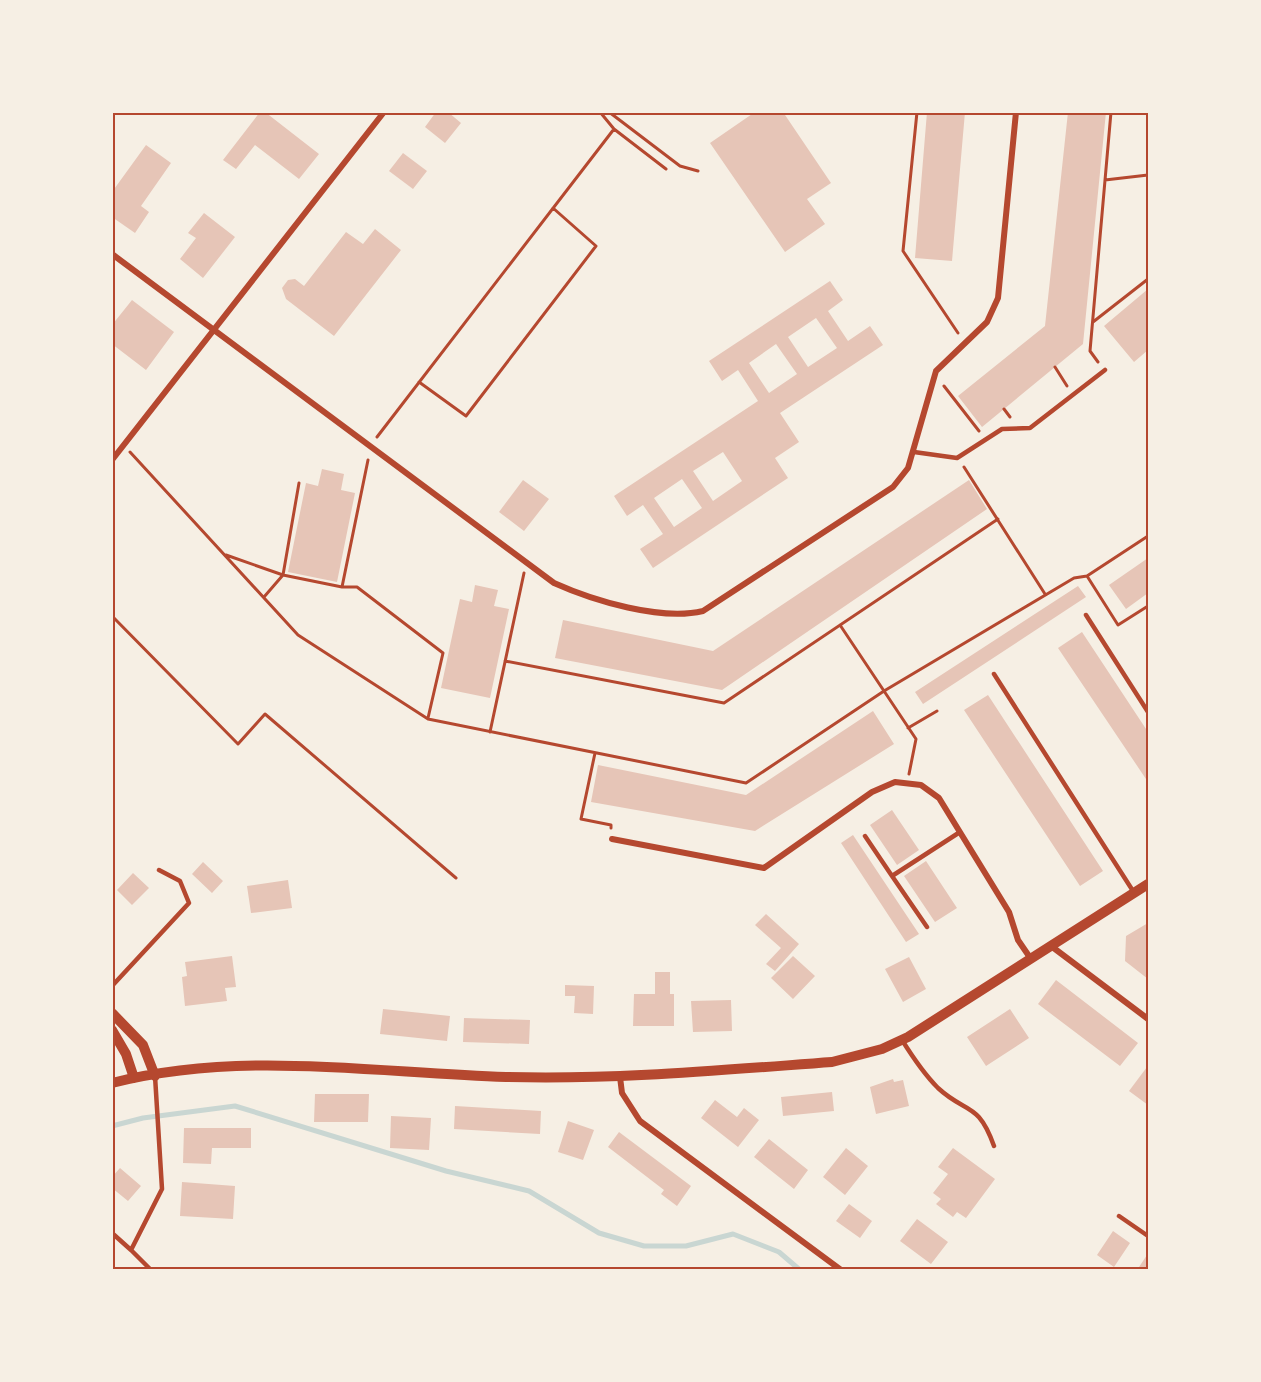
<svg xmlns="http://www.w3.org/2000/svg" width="1261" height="1382" viewBox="0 0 1261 1382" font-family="'Golos Text',sans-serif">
<rect width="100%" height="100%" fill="#f6efe4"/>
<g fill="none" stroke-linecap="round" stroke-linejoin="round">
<path stroke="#c9d6d2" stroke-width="5" d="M 112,1126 L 143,1118 L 235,1106 L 446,1171 L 529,1191 L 599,1233 L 644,1246 L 686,1246 L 733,1234 L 779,1252 L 800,1270"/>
</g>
<path fill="#e6c5b7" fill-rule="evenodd" d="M 260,112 L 265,112 L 319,154 L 299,179 L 255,145 L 236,169 L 223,160 Z
M 436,112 L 448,112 L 461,123 L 445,143 L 425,127 Z
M 755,112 L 783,112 L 831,183 L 807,199 L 825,224 L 785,252 L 710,143 Z
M 927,112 L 965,112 L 952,261 L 915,258 Z
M 1068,112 L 1106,112 L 1083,344 L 982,427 L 958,396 L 1045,326 Z
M 146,145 L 171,163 L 141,206 L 149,212 L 135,233 L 112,217 L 112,192 Z
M 403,153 L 427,171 L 413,189 L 389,171 Z
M 204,213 L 235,237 L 203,278 L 180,259 L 196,238 L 188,233 Z
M 375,229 L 401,250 L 334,336 L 286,299 L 282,288 L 288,280 L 295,279 L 304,286 L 346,232 L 363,244 Z
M 830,281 L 843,300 L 828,311 L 848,341 L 870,326 L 883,345 L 780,413 L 799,442 L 775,458 L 788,478 L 653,568 L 640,549 L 663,534 L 643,505 L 627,516 L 614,496 L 758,401 L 738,370 L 722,381 L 709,361 ZM 816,318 L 837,348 L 808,367 L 788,337 ZM 776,344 L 797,374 L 769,393 L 749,363 ZM 723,452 L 742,481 L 713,501 L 693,471 ZM 682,479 L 702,508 L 674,527 L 654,498 Z
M 1148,289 L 1148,350 L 1134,362 L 1104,326 Z
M 132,300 L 174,332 L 146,370 L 112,344 L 112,325 Z
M 322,469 L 344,474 L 341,490 L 355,493 L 337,582 L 288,572 L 306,483 L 318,486 Z
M 523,480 L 549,499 L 524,531 L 499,512 Z
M 969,480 L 987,509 L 722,690 L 555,658 L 563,620 L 713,651 Z
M 1148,558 L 1148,593 L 1126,609 L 1109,585 Z
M 475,585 L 498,590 L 494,606 L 509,609 L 490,698 L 441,688 L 460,599 L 472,602 Z
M 1078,586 L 1086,597 L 923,704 L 915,692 Z
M 1082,632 L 1148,732 L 1148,782 L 1058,648 Z
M 988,695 L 1103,871 L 1080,886 L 964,710 Z
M 873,711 L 894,744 L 755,831 L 591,802 L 598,765 L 746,795 Z
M 892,810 L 919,850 L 897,865 L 870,825 Z
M 853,835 L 919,934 L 906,942 L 841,843 Z
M 926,861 L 957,908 L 935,922 L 904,876 Z
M 203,862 L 223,881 L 212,893 L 192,874 Z
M 133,873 L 149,888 L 132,905 L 117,890 Z
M 288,880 L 292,908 L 251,913 L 247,886 Z
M 766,914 L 799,944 L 775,971 L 766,964 L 781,948 L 755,925 Z
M 1148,923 L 1148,979 L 1125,961 L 1126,936 Z
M 232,956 L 236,987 L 225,988 L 227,1001 L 185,1006 L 182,977 L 187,976 L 185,962 Z
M 793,956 L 815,976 L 793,999 L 771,978 Z
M 909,957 L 926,989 L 903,1002 L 885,969 Z
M 655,972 L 670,972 L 670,994 L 674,994 L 674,1026 L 633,1026 L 634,994 L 655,994 Z
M 1056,980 L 1138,1043 L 1120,1066 L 1038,1004 Z
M 565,985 L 594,986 L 593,1014 L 574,1013 L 575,996 L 565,996 Z
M 731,1000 L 732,1031 L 693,1032 L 691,1001 Z
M 383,1009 L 450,1016 L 447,1041 L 380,1034 Z
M 1010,1009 L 1029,1038 L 986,1066 L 967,1037 Z
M 464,1018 L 530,1020 L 529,1044 L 463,1042 Z
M 1147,1067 L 1148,1068 L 1148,1105 L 1129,1091 Z
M 893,1079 L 894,1082 L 903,1080 L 909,1106 L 876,1114 L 870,1087 Z
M 832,1092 L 834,1111 L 783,1116 L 781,1097 Z
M 315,1094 L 369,1094 L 368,1122 L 314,1122 Z
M 715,1100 L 737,1117 L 744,1108 L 759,1120 L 738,1147 L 701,1118 Z
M 455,1106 L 541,1111 L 540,1134 L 454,1129 Z
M 391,1116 L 431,1118 L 429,1150 L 390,1148 Z
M 568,1121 L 594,1130 L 583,1160 L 558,1152 Z
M 184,1128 L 251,1128 L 251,1148 L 212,1148 L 211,1164 L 183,1163 Z
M 619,1132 L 691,1186 L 677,1206 L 661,1194 L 664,1190 L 608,1147 Z
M 769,1139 L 808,1170 L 794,1189 L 754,1157 Z
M 846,1148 L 868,1166 L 845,1195 L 823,1177 Z
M 953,1148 L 995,1179 L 966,1218 L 957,1212 L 953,1217 L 936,1204 L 941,1199 L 933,1193 L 948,1174 L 938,1167 Z
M 120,1168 L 141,1186 L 128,1201 L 112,1188 L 112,1177 Z
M 182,1182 L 235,1186 L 233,1219 L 180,1216 Z
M 849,1204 L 872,1221 L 860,1238 L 836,1221 Z
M 917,1219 L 948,1242 L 931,1264 L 900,1241 Z
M 1113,1231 L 1130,1243 L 1114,1267 L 1097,1255 Z
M 1147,1255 L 1148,1270 L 1137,1270 Z"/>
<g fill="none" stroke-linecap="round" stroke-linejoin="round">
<path stroke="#b5482f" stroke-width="3" d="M 600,112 L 614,129 L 666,169
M 609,112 L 680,166 L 698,171
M 917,112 L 903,251 L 958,333
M 1105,180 L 1148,175
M 1093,322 L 1148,279
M 1098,362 L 1090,351 L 1111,112
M 1055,367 L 1067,386
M 419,382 L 466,416 L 596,246 L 553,208
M 944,386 L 979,431
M 1004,409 L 1010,417
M 377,437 L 614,129
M 130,452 L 298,635 L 428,719 L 746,783 L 884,691 L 1074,578 L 1087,576 L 1148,536
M 964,467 L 1045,594
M 226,555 L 283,575 L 299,483
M 1087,576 L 1118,625 L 1148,606
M 342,587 L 368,460
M 264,597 L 283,575 L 342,587 L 357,587 L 443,653 L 428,718
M 112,616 L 238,744 L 265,714 L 456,878
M 840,625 L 916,739 L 909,774
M 505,661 L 724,703 L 998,519
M 908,728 L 937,711
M 490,732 L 524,573
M 595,753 L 581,819 L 611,825 L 611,828"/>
<path stroke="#b5482f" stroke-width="4.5" d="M 914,452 L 957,458 L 1002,429 L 1030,428 L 1105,370
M 1086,615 L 1148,712
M 994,674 L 1133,891
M 865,836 L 892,876
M 927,927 L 892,876 L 960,832
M 112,986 L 189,903 L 180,881 L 159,870
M 902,1040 C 912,1056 924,1074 938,1088 C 966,1114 978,1101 994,1146
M 1119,1216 L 1148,1236
M 112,1233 L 131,1250
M 151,1270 L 131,1250 L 162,1189 L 155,1076"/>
<path stroke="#b5482f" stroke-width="6" d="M 112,254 L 554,583 C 594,601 661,621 703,611 L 893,487 L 908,468 L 936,371 L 987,322 L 998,298 L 1016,112
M 112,460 L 384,112
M 612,839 L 764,868 L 872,792 L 895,782 L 921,785 L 939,798 L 1009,912 L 1018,940 L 1031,959
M 1051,946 L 1148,1019
M 620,1077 L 622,1093 L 640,1121 L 841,1270"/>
<path stroke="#b5482f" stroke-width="10" d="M 112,1013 L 143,1045 L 155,1076
M 112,1030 L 126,1054 L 134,1078
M 112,1083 C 242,1050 375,1073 506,1077 C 615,1080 723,1070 832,1062 L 882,1049 L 908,1037 L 1148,884"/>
</g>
<rect width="1261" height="1382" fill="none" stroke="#f6efe4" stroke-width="228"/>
<rect x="114" y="114" width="1033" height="1154" fill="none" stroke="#b5482f" stroke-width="2"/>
</svg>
